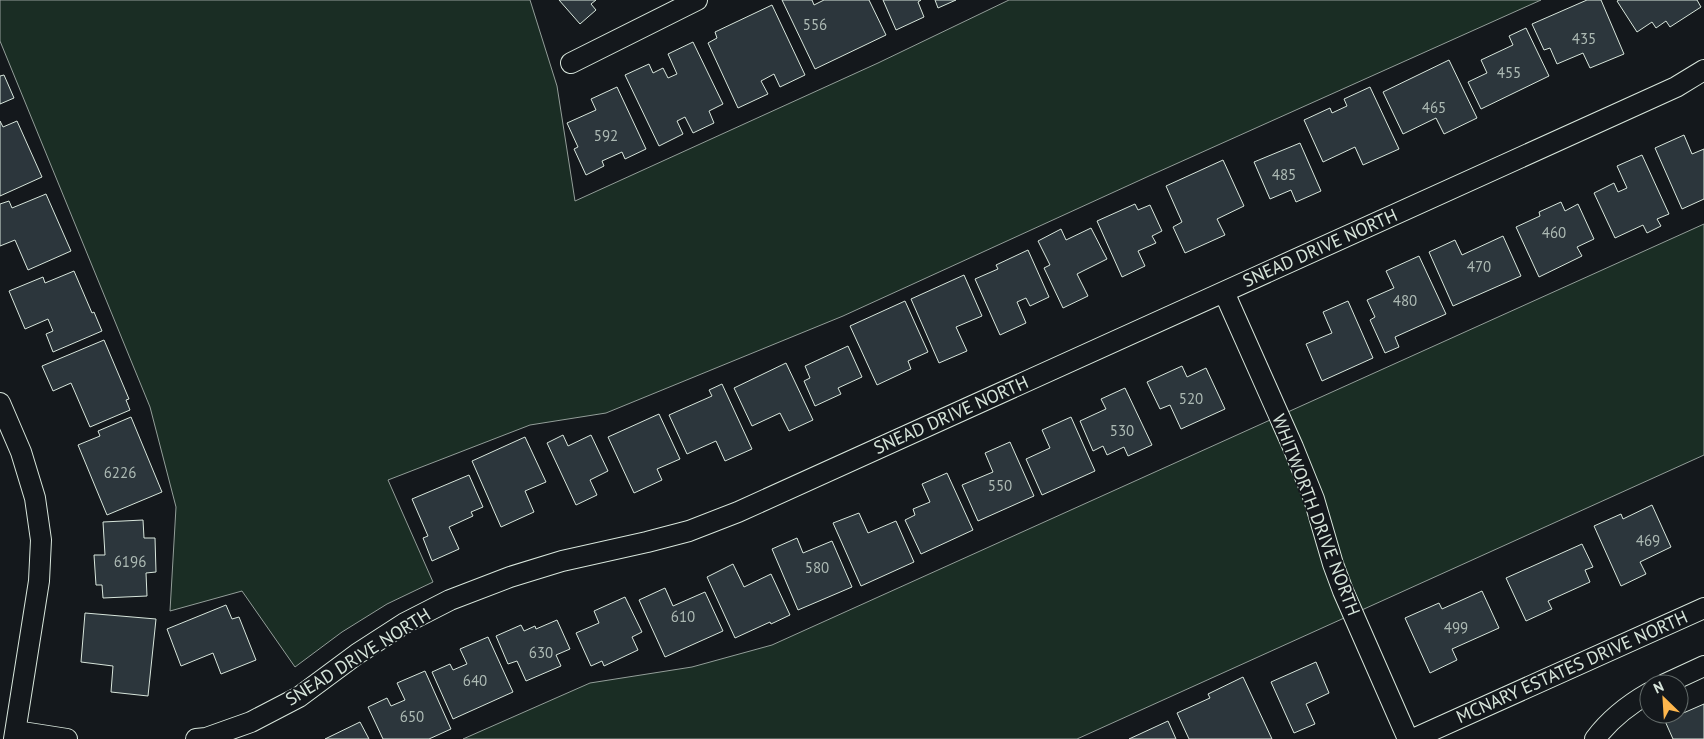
<svg xmlns="http://www.w3.org/2000/svg" width="1704" height="739" viewBox="0 0 1704 739" font-family="'PT Sans',sans-serif">
<rect width="100%" height="100%" fill="#14181c"/>
<path fill="#1a2d24" stroke="#939e99" d="M 0,0 L 530,0 L 557,86 L 575,201 L 878,63 L 1009,0 L 1541,0 L 1149,176 L 843,316 L 606,413 L 530,425 L 388,480 L 433,582 L 387,604 L 342,632 L 295,667 L 242,591 L 170,611 L 176,507 L 150,407 L 0,41 Z
M 1704,224 L 1704,455 L 1077,739 L 463,739 L 590,683 L 692,667 L 772,645 Z"/>
<path fill="#2c363c" stroke="#d8e6dc" d="M 559,0 L 596,0 L 591,4 L 596,10 L 580,24 Z
M 782,0 L 812,0 L 814,5 L 824,0 L 869,0 L 886,35 L 815,69 Z
M 883,0 L 921,0 L 918,2 L 924,17 L 896,30 Z
M 935,0 L 956,0 L 938,8 Z
M 1587,0 L 1601,0 L 1624,54 L 1590,68 L 1583,53 L 1557,64 L 1550,48 L 1544,50 L 1532,24 Z
M 1619,0 L 1697,0 L 1701,7 L 1670,27 L 1666,21 L 1656,28 L 1652,22 L 1637,32 L 1617,1 Z
M 772,5 L 805,75 L 780,87 L 774,74 L 761,81 L 768,94 L 738,108 L 708,43 L 717,38 L 715,32 Z
M 1526,28 L 1549,76 L 1481,109 L 1468,82 L 1487,73 L 1481,60 L 1513,45 L 1509,36 Z
M 693,42 L 723,104 L 709,111 L 714,123 L 693,133 L 685,117 L 677,121 L 683,134 L 659,146 L 625,75 L 649,64 L 653,73 L 663,68 L 668,78 L 677,74 L 668,54 Z
M 1449,60 L 1477,118 L 1444,134 L 1436,118 L 1403,134 L 1383,92 Z
M 4,75 L 14,98 L 0,104 L 0,76 Z
M 617,87 L 646,149 L 625,159 L 622,152 L 602,161 L 604,166 L 586,175 L 574,149 L 578,147 L 567,123 L 596,110 L 591,99 Z
M 1370,87 L 1399,149 L 1363,165 L 1355,147 L 1323,162 L 1304,120 L 1330,108 L 1332,113 L 1347,106 L 1344,99 Z
M 0,121 L 3,127 L 17,121 L 42,177 L 0,196 Z
M 1684,135 L 1692,154 L 1704,149 L 1704,199 L 1682,209 L 1655,148 Z
M 1300,143 L 1321,191 L 1296,202 L 1291,190 L 1270,199 L 1254,162 Z
M 1642,155 L 1669,214 L 1657,219 L 1661,226 L 1647,233 L 1643,225 L 1615,238 L 1594,193 L 1614,183 L 1618,192 L 1627,188 L 1617,166 Z
M 1223,160 L 1244,206 L 1217,219 L 1225,235 L 1185,253 L 1173,227 L 1182,222 L 1166,186 Z
M 46,194 L 71,251 L 28,270 L 15,240 L 0,246 L 0,204 L 9,201 L 12,208 Z
M 1561,202 L 1565,211 L 1578,204 L 1594,239 L 1577,247 L 1582,256 L 1539,277 L 1516,227 L 1540,216 L 1539,212 Z
M 1135,204 L 1138,210 L 1150,205 L 1162,231 L 1152,236 L 1156,243 L 1138,251 L 1145,266 L 1122,277 L 1097,221 Z
M 1091,228 L 1107,259 L 1077,274 L 1088,296 L 1063,308 L 1044,268 L 1050,265 L 1038,241 L 1061,229 L 1066,240 Z
M 1503,236 L 1521,276 L 1453,306 L 1429,252 L 1455,240 L 1462,255 Z
M 1028,250 L 1049,297 L 1030,306 L 1026,298 L 1017,302 L 1026,323 L 1000,335 L 975,279 L 998,269 L 996,265 Z
M 1419,256 L 1446,314 L 1395,337 L 1399,347 L 1385,353 L 1370,320 L 1375,317 L 1367,300 L 1394,288 L 1386,271 Z
M 74,271 L 92,313 L 94,312 L 102,331 L 53,352 L 46,334 L 53,331 L 48,319 L 25,329 L 9,291 L 43,277 L 45,283 Z
M 964,275 L 982,316 L 956,327 L 967,351 L 939,363 L 911,299 Z
M 905,301 L 928,352 L 908,361 L 911,369 L 877,385 L 850,326 Z
M 1348,301 L 1373,358 L 1322,381 L 1306,344 L 1332,333 L 1323,312 Z
M 104,340 L 129,399 L 126,400 L 130,410 L 90,427 L 71,383 L 53,391 L 42,366 Z
M 848,346 L 862,377 L 838,388 L 841,394 L 815,406 L 804,381 L 810,378 L 805,366 Z
M 786,363 L 813,420 L 789,431 L 780,413 L 752,426 L 734,388 Z
M 1182,366 L 1187,377 L 1206,368 L 1225,409 L 1181,429 L 1170,405 L 1160,409 L 1147,382 Z
M 722,384 L 752,449 L 725,461 L 716,441 L 687,454 L 669,415 L 712,396 L 709,390 Z
M 1125,388 L 1152,445 L 1128,456 L 1124,447 L 1107,455 L 1103,446 L 1093,451 L 1080,421 L 1106,409 L 1101,399 Z
M 659,414 L 680,459 L 657,469 L 662,480 L 634,493 L 608,437 Z
M 131,417 L 162,492 L 107,515 L 78,445 L 100,436 L 98,431 Z
M 1071,417 L 1095,471 L 1042,495 L 1026,459 L 1050,448 L 1042,430 Z
M 563,435 L 568,446 L 591,435 L 608,471 L 590,480 L 597,495 L 576,505 L 547,443 Z
M 525,437 L 546,482 L 525,491 L 534,512 L 501,527 L 472,461 Z
M 1010,442 L 1034,496 L 978,521 L 962,485 L 993,472 L 985,453 Z
M 947,473 L 973,530 L 921,554 L 905,520 L 915,515 L 913,509 L 930,502 L 922,484 Z
M 469,475 L 483,507 L 471,512 L 473,516 L 449,527 L 459,549 L 432,561 L 423,538 L 428,536 L 412,499 Z
M 1652,505 L 1671,547 L 1640,562 L 1646,574 L 1621,586 L 1594,526 L 1621,514 L 1623,519 Z
M 859,513 L 868,533 L 896,521 L 914,562 L 861,586 L 833,523 Z
M 143,520 L 144,538 L 155,538 L 156,572 L 146,573 L 147,596 L 103,598 L 102,585 L 96,585 L 94,555 L 105,555 L 103,522 Z
M 797,538 L 803,553 L 832,541 L 852,587 L 798,610 L 772,549 Z
M 1582,544 L 1593,567 L 1585,570 L 1590,582 L 1548,601 L 1552,609 L 1526,621 L 1506,578 Z
M 733,564 L 744,587 L 771,574 L 790,615 L 771,624 L 770,622 L 735,638 L 707,577 Z
M 665,588 L 673,606 L 705,592 L 723,631 L 665,657 L 639,600 Z
M 1482,591 L 1499,628 L 1452,649 L 1457,660 L 1430,673 L 1405,618 L 1439,603 L 1442,609 Z
M 625,597 L 642,632 L 632,637 L 638,650 L 604,666 L 602,661 L 591,666 L 576,633 L 599,623 L 594,611 Z
M 226,605 L 232,619 L 239,617 L 256,660 L 221,674 L 213,653 L 181,666 L 167,629 Z
M 85,613 L 156,619 L 148,696 L 111,692 L 113,666 L 81,662 Z
M 557,620 L 570,649 L 556,655 L 561,666 L 526,681 L 517,661 L 508,664 L 496,636 L 521,625 L 524,631 L 535,626 L 536,629 Z
M 488,637 L 513,692 L 453,719 L 432,672 L 450,664 L 453,670 L 467,664 L 460,649 Z
M 1316,662 L 1329,693 L 1306,704 L 1315,724 L 1294,733 L 1271,682 Z
M 425,671 L 451,729 L 429,739 L 383,739 L 368,707 L 387,698 L 391,706 L 405,700 L 397,683 Z
M 1243,677 L 1272,739 L 1189,739 L 1177,713 L 1210,698 L 1208,694 Z
M 1704,704 L 1704,739 L 1673,739 L 1665,721 Z
M 1168,721 L 1176,739 L 1129,739 Z
M 360,722 L 369,739 L 325,739 Z"/>
<g fill="none" stroke-linecap="round" stroke-linejoin="round">
<g stroke="#d8e6dc" stroke-width="22">
<path id="minor" d="M 571,63 L 697,0
M 1224,292 L 1293,447 L 1314,499 L 1333,564 L 1343,591 L 1408,739
M 0,403 L 21,452 L 35,498 L 41,540 L 39,581 L 14,739
M 1665,684 L 1704,666
M 16,731 L 67,739
M 196,739 L 206,738 L 251,722 L 299,697 L 357,654 L 405,623 L 450,600 L 510,577 L 562,561 L 647,542 L 689,531 L 738,512 L 1676,87 L 1704,70
M 1413,739 L 1704,608
M 1595,739 C 1610,719 1628,705 1649,693"/>
</g>
<use href="#minor" stroke="#14181c" stroke-width="20"/>
</g>
<g text-anchor="middle" stroke-width="4" stroke-linejoin="round" paint-order="stroke">
<g font-size="15" fill="#adbab4">
<text x="815" y="30">556</text>
<text x="1584" y="44">435</text>
<text x="1509" y="78">455</text>
<text x="1434" y="113">465</text>
<text x="606" y="141">592</text>
<text x="1284" y="180">485</text>
<text x="1554" y="238">460</text>
<text x="1479" y="272">470</text>
<text x="1405" y="306">480</text>
<text x="1191" y="404">520</text>
<text x="1122" y="436">530</text>
<text x="120" y="478">6226</text>
<text x="1000" y="491">550</text>
<text x="1648" y="546">469</text>
<text x="130" y="567">6196</text>
<text x="817" y="573">580</text>
<text x="683" y="622">610</text>
<text x="1456" y="633">499</text>
<text x="541" y="658">630</text>
<text x="475" y="686">640</text>
<text x="412" y="722">650</text>
</g>
<g font-size="18" fill="#d8e6dc" stroke="#14181c">
<text transform="translate(1320 248) rotate(-24)" y="6">SNEAD DRIVE NORTH</text>
<text transform="translate(951 415) rotate(-24)" y="6">SNEAD DRIVE NORTH</text>
<text transform="translate(1316 515) rotate(69)" y="6">WHITWORTH DRIVE NORTH</text>
<text transform="translate(358 657) rotate(-32)" y="6">SNEAD DRIVE NORTH</text>
<text transform="translate(1572 667) rotate(-24)" y="6">MCNARY ESTATES DRIVE NORTH</text>
</g>
</g>
<g transform="translate(1664 699) rotate(335)"><circle r="24" fill="#14181c" stroke="#626a69"/>
<path d="M0-4L9 19L0 12L-9 19Z" fill="#ffb74d"/>
<text y="-8" font-size="14" font-weight="bold" text-anchor="middle" fill="#d8e6dc">N</text>
</g>
</svg>
